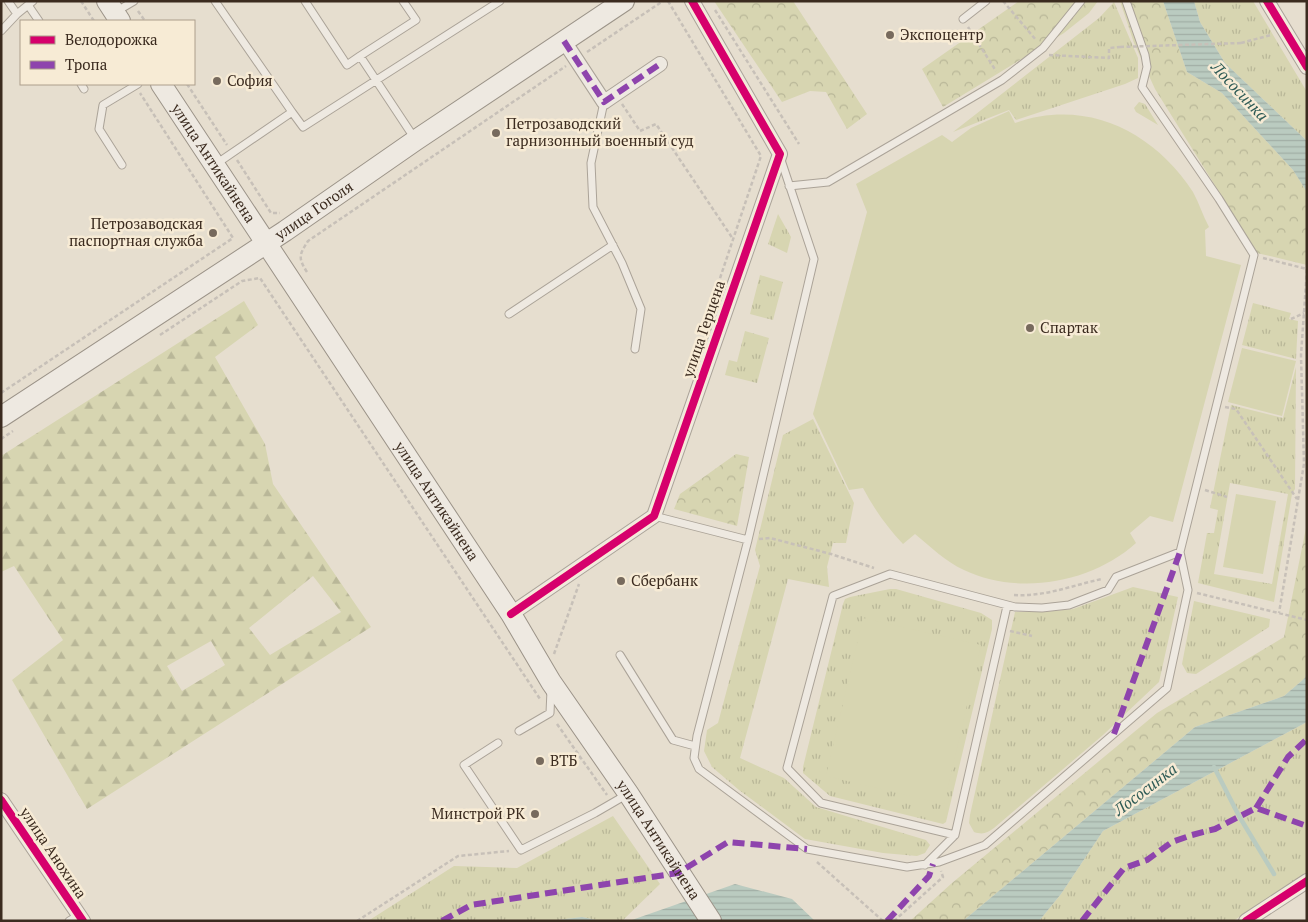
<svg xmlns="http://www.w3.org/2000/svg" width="1308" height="922" viewBox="0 0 1308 922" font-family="'PT Serif',serif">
<defs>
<pattern id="grass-tufts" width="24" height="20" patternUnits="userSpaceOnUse" patternTransform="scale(1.25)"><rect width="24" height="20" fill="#d7d5b1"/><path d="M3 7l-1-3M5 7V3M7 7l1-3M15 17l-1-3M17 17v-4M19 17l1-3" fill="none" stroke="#b9b798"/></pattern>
<pattern id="forest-firs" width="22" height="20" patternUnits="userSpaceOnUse" patternTransform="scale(1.25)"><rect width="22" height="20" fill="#d7d5b1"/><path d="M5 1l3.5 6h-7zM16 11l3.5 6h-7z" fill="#b9b798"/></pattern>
<pattern id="park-crowns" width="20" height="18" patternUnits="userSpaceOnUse" patternTransform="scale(1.25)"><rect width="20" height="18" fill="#d7d5b1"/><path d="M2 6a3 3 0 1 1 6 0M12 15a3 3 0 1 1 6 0" fill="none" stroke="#b9b798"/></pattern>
<pattern id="water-rules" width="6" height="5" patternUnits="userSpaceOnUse" patternTransform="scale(1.25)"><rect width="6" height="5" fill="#bacbc0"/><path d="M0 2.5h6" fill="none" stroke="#a1aea5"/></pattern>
</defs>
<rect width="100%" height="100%" fill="#e6decf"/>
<path fill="url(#grass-tufts)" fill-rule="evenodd" d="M 1194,1 L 1253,1 L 1307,92 L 1307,141 L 1225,63 L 1200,22 Z
M 1114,2 L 1138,58 L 1138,78 L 1125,84 L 1016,120 L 1009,110 L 953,132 L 1099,18 Z
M 1139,102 L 1145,104 L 1158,125 L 1136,112 L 1134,108 Z
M 778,214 L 791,237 L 787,253 L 768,244 Z
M 760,275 L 783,282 L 773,320 L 750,314 Z
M 1253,303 L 1291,313 L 1289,319 L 1298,321 L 1296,359 L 1242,345 Z
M 745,331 L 769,338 L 757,383 L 725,375 L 729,360 L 737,362 Z
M 1296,367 L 1295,489 L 1292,494 L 1274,602 L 1198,583 L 1207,533 L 1214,533 L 1218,510 L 1210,508 L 1231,405 L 1283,418 ZM 1230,483 L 1288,494 L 1272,584 L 1214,574 Z
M 813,419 L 854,503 L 846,543 L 833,543 L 827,567 L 829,587 L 788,579 L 740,758 L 784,778 L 816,807 L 926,840 L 930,845 L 925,853 L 917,856 L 883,853 L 805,839 L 739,790 L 712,767 L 704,751 L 707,730 L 718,723 L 760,566 L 755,550 L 783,435 Z
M 1133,587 L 1178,597 L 1159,682 L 1103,735 L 994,828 C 987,833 983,835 974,832 L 969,823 L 970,815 L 1015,612 L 1043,612 L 1073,609 Z
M 890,589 L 896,589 L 981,613 L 992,620 L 992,629 L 946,822 L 943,824 L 830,796 L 803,773 L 803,767 L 843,604 L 845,599 L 850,597 Z
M 1194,601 L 1270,619 L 1269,627 L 1196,674 L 1187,673 L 1182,664 Z
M 1307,722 L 1307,874 L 1233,921 L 1039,921 L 1061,894 L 1103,831 Z
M 613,816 L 660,884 L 622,921 L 601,921 L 582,917 L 550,921 L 368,921 L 454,866 L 517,868 Z"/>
<path fill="url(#forest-firs)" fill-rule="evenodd" d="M 244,301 L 258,325 L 215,357 L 265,444 L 273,484 L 371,627 L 87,809 L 12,680 L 63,640 L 14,566 L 1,572 L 1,456 ZM 313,576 L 341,612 L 270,655 L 249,628 ZM 211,641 L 225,665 L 182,691 L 167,666 Z"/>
<path fill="url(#park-crowns)" d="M 714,1 L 793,1 L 867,114 L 847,129 L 826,92 L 810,91 L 782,102 Z
M 1019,1 L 1098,1 L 1089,13 L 1064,33 L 943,107 L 922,69 Z
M 1120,1 L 1163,1 L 1187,72 L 1222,93 L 1293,170 L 1307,192 L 1307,265 L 1257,253 L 1155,89 L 1134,43 Z
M 736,454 L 749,457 L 737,526 L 674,509 L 680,494 Z
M 1307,523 L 1307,669 L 1305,678 L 1284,696 L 1195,727 L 963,921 L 910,921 L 952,883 L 1157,713 L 1284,637 Z"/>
<path fill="#d7d5b1" d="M 1009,111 L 1015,123 C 1086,98 1153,131 1193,192 C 1199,203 1203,216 1209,227 L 1205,230 L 1206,256 L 1241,265 L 1173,522 L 1150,516 L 1130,533 L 1136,543 C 1092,583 1018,596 964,570 C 946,562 931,547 915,534 L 903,544 C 887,527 874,509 863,488 L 849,490 L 813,414 L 867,212 L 856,184 L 942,135 L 952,142 L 971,128 Z
M 1242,348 L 1296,361 L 1282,416 L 1228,402 Z
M 1236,494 L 1276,501 L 1263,574 L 1223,567 Z
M 863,618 L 981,645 L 944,804 L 826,776 Z"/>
<path fill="url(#water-rules)" d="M 1163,1 L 1194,1 L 1200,22 L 1225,63 L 1307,141 L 1307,192 L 1293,170 L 1222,93 L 1187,72 Z
M 1307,669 L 1307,722 L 1103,831 L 1061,894 L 1039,921 L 963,921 L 1195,727 L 1284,696 L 1305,678 Z
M 735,884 L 792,899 L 815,921 L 629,921 Z
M 582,917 L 601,921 L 550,921 Z"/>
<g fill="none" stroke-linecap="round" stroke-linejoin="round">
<path stroke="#bacbc0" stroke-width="4.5" d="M 1214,767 L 1239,816 L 1274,874"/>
<g stroke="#aba398" stroke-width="9">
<path id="lane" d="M 8,1 L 17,14
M 215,1 L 292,112 L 216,164
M 305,1 L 347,65 L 360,56 L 415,139
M 28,5 L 39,21
M 117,11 L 134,1
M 963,19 L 986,1
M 1,31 L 17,14 L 33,1
M 360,56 L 416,20 L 403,1
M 81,84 L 84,89
M 604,102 L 591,163 L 593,207 L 622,263 L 641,309 L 635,349
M 292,112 L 303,127 L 500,1
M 780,157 L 814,259 L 748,540 L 697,736 L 694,758 L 699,769 L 807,849 L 907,867 L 939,862 L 985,845 L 1167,688 L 1188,590 L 1180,552 L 1254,255 L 1219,199 L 1142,87 L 1147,67 L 1145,55 L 1126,1
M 122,165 L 99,129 L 103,105 L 138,84
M 789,186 L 828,182 L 1002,80 L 1043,48 L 1081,1
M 509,314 L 613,245
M 654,516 L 748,540
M 620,655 L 673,740 L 695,746
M 519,731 L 550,713 L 551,690
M 498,743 L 464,765 L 521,850 L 595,813 L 626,795
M 955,835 L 821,803 L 787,768 L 833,596 L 890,574 L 1015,607 L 1042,608 L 1069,605 L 1108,590 L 1116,577 L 1180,552
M 925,865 L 955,835 L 1007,606
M 69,921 L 79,915"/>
</g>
<g stroke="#aba398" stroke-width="16">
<path id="street" d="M 1267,1 L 1307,67
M 564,41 L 604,102 L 660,64
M 511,614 L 654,516 L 780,154 L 692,1
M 1,800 L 83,921
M 1246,921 L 1307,881"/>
</g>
<g stroke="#9b9388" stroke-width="22">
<g id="secondary">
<path d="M 107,1 L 120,21"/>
<path id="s1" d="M 161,84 L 511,614 L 551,682 L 628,793 L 711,921"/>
<path id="s2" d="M 1,417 L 285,231 L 416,140 L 624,1"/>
</g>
</g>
<path stroke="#c7c0b8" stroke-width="2.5" stroke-dasharray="4 2.5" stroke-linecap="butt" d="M 81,1 L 94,21
M 668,1 L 761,156 L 710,308
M 1003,1 L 1036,40
M 715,10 L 799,144
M 138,11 L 145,21
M 968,27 L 996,71
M 1241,43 L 1271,35
M 587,52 L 663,1
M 1049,55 L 1109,58 L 1109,48 L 1120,47
M 187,84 L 227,145
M 622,104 L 640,131 L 656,124 L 733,239
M 237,160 L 271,213 L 280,213
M 1263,258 L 1307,269 L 1301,355 L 1304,464 L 1279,613
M 307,272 C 298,258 299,255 308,241 L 566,66
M 1291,319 L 1304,313
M 160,335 L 242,281 L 260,278 L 540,699
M 1,393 L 233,238 L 140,93
M 1225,407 L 1236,409 L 1297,499
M 1,439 L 13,431
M 1205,490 L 1227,497
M 759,539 L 770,538 L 831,554 L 874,568
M 1197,593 L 1307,620
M 1014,595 C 1045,597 1073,585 1102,579
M 1010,631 L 1032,636
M 554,654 L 579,584
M 557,724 L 607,795
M 568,765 L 580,757
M 817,862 L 883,921
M 357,921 L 458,856 L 509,851
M 894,921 L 943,877 L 941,871"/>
<use href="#lane" stroke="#eee9e1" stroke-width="7"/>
<use href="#street" stroke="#eee9e1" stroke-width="14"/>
<use href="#secondary" stroke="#eee9e1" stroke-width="20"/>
<path stroke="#c7c0b8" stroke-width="2.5" stroke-dasharray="4 2.5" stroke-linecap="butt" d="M 1120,47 L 1241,43"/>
<path stroke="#8e44ad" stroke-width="6" stroke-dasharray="12 6" stroke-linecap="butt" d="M 564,41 L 604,102 L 660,64
M 1114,734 L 1180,552
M 1256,808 L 1288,757 L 1307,739
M 442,921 L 471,905 L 678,873 L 728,842 L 807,849
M 887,921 L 929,876 L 933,864
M 1082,921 L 1124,868 L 1147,860 L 1172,842 L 1192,835 L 1215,829 L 1256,808 L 1307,826"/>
<g stroke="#f7ebd5" stroke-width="11">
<path id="cycleway" d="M 1267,1 L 1307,67
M 511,614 L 654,516 L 780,154 L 692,1
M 1,800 L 83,921
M 1246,921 L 1307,881"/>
</g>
<use href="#cycleway" stroke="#d6006c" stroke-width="8"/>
</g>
<g fill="#776a5d" stroke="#f7ebd5" stroke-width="2">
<circle cx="890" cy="35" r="5"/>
<circle cx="217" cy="81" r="5"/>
<circle cx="496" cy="133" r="5"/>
<circle cx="213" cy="233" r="5"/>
<circle cx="1030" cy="328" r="5"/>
<circle cx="621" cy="581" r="5"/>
<circle cx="540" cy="761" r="5"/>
<circle cx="535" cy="814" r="5"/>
</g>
<g text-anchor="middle" stroke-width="5" stroke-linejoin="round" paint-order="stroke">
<g font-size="15" fill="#3b2b1f" stroke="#f7ebd5" text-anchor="start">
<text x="900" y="40">Экспоцентр</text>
<text x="227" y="86">София</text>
<text x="506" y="129">Петрозаводский<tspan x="506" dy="17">гарнизонный военный суд</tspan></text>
<text x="203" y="229" text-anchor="end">Петрозаводская<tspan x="203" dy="17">паспортная служба</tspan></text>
<text x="1040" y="333">Спартак</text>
<text x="631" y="586">Сбербанк</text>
<text x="550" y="766">ВТБ</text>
<text x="525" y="819" text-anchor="end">Минстрой РК</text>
</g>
<g font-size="15" fill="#3b2b1f" stroke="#f7ebd5">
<text dy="5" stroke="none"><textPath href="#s1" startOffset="95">улица Антикайнена</textPath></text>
<text dy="5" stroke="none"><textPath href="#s2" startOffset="375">улица Гоголя</textPath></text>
<text transform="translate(704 329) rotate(-71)" y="5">улица Герцена</text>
<text dy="5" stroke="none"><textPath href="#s1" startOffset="500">улица Антикайнена</textPath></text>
<text dy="5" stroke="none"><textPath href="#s1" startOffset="905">улица Антикайнена</textPath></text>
<text transform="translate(53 853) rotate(56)" y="5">улица Анохина</text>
</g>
<g font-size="16" font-style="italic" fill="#2e5b56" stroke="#f7ebd5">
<text transform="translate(1240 91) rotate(47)" y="6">Лососинка</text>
<text transform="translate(1145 789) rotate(-37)" y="6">Лососинка</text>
</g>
</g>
<rect width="1308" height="922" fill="none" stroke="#3b2b1f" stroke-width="5"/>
<rect x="20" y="20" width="175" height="65" fill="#f7ebd5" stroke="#ac9e8c"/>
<rect x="30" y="36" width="25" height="8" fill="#d6006c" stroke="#ac9e8c"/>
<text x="65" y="45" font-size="15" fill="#3b2b1f">Велодорожка</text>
<rect x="30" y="61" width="25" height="8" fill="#8e44ad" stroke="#ac9e8c"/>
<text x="65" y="70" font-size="15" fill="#3b2b1f">Тропа</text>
</svg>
